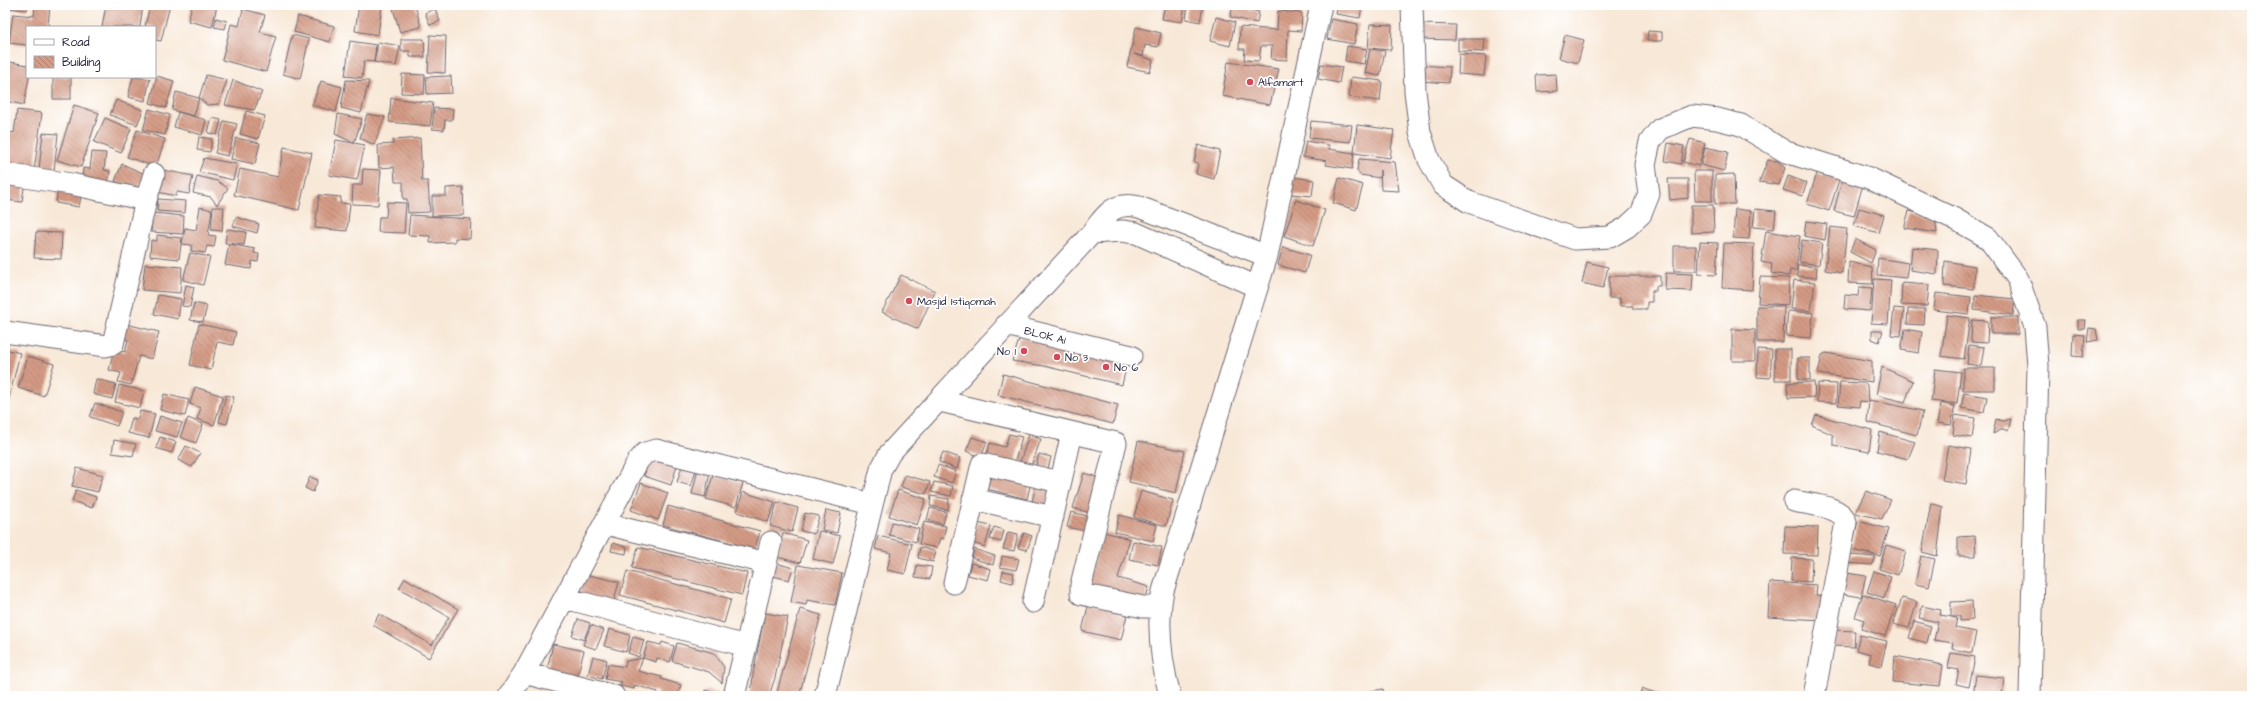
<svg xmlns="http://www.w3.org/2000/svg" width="2257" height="701" viewBox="0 0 2257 701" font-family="'Architects Daughter',sans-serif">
<defs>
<pattern id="building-back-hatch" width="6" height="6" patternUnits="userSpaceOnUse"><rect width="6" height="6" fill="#d49b85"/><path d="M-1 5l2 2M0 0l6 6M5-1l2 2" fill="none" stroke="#ac7e6e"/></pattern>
</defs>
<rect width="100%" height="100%" fill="#fff"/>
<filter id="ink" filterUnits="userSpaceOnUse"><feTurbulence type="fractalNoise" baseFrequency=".025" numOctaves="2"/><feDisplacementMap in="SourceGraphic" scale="8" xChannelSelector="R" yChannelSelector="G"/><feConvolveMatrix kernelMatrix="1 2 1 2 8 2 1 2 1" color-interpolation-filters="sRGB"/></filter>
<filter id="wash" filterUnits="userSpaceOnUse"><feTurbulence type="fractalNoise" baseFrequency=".012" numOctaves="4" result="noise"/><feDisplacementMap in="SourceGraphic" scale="16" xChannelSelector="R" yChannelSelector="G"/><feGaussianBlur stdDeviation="0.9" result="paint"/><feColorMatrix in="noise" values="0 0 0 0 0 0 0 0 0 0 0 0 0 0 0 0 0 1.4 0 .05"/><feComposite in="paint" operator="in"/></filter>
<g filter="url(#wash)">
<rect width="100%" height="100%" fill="#f8e8d7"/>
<g id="blocks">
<path fill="url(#building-back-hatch)" d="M 5,5 L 28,5 L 27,10 L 5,8 Z
M 35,5 L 50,5 L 48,27 L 27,27 L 27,45 L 9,43 L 13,14 L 34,16 Z
M 106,5 L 121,7 L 121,5 L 143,5 L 140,27 L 102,27 Z
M 150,5 L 170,5 L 161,41 L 155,40 L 155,27 L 145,27 Z
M 192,5 L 217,6 L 212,27 L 188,21 Z
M 359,5 L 382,5 L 378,35 L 355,31 Z
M 392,5 L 415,5 L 421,27 L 400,32 Z
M 1165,5 L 1185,5 L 1182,22 L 1162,19 Z
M 1188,5 L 1203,5 L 1200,22 L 1186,19 Z
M 1252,5 L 1275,5 L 1275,8 Z
M 1338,5 L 1362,5 L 1360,18 L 1336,14 Z
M 1233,6 L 1259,12 L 1257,23 L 1230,17 Z
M 243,9 L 265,15 L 260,32 L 276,36 L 266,72 L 222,60 L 231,24 L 239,26 Z
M 435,9 L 440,21 L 430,25 L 425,13 Z
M 1278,11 L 1302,13 L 1301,31 L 1288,30 L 1287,60 L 1271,59 L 1272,46 L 1261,46 L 1259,61 L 1244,60 L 1245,49 L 1239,49 L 1240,27 L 1277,30 Z
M 298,16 L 334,26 L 330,42 L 294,32 Z
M 1216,17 L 1235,22 L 1230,46 L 1210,41 Z
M 216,18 L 227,21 L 225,29 L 214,27 Z
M 1331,19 L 1358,24 L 1354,44 L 1327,39 Z
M 1370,24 L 1392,25 L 1391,50 L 1368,48 Z
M 1419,24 L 1456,25 L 1455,40 L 1419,39 Z
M 1136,27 L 1161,33 L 1158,47 L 1145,45 L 1143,56 L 1134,54 L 1153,60 L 1150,72 L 1127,67 Z
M 1648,31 L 1662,32 L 1662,41 L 1647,41 Z
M 292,35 L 309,39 L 300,79 L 283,74 Z
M 430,35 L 446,36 L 445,73 L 428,72 Z
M 1565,35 L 1584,40 L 1578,63 L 1559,58 Z
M 401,39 L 424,39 L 425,57 L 410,57 L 410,51 L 401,51 Z
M 1458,39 L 1485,39 L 1484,52 L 1458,51 Z
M 350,41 L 376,45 L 374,62 L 364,61 L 362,78 L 345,76 Z
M 378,42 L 400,46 L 396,66 L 374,62 Z
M 1347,46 L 1367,49 L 1364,64 L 1345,61 Z
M 1370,49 L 1385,51 L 1380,76 L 1365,73 Z
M 1459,54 L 1486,56 L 1484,76 L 1458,74 Z
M 5,61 L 27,65 L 29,77 L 24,105 L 5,101 Z
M 1228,62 L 1279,69 L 1270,105 L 1222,96 Z
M 1321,64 L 1342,67 L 1339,83 L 1318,79 Z
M 1420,65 L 1450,67 L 1449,83 L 1419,81 Z
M 402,74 L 425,75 L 424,94 L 401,93 Z
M 1556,74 L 1557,91 L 1537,92 L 1536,75 Z
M 206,75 L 227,80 L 219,104 L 207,105 L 199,98 Z
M 157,76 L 174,81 L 166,108 L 150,103 Z
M 451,76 L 452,93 L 427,94 L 426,77 Z
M 53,77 L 71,77 L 71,99 L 53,99 Z
M 133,77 L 150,79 L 145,101 L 128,97 Z
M 1351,77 L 1382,81 L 1380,101 L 1349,97 Z
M 233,80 L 262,92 L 254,110 L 225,105 Z
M 346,80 L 369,81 L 361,113 L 341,108 Z
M 321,81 L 342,87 L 336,112 L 312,105 Z
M 176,92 L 199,98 L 194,116 L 172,110 Z
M 391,98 L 433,103 L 430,126 L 389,122 Z
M 116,100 L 143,110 L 137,125 L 110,115 Z
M 74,105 L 99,113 L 81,167 L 57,160 Z
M 434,108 L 453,109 L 452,120 L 445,120 L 444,130 L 432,129 Z
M 149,109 L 170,115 L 165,135 L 143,130 Z
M 17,110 L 42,113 L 34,171 L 5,167 L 5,131 L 14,133 Z
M 246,111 L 265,116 L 258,139 L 240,134 Z
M 178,112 L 206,120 L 202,135 L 174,127 Z
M 338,114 L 362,119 L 354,143 L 365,145 L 357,180 L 329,175 L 336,140 L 354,143 L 335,134 Z
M 367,114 L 385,117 L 374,145 L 360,138 Z
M 105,118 L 131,129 L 121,153 L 94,142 Z
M 212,118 L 221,120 L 217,135 L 208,133 Z
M 224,121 L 237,124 L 228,156 L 215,153 Z
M 1311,121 L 1352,125 L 1350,142 L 1309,138 Z
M 1357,125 L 1394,130 L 1390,158 L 1354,153 L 1352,169 L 1326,165 L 1327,161 L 1303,157 L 1306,141 L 1329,145 L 1329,149 L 1354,153 Z
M 137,130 L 165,139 L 156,167 L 127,157 Z
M 43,133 L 58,134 L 54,171 L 39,169 Z
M 199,137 L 212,139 L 210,152 L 197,150 Z
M 236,138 L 260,143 L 255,164 L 231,159 Z
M 420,138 L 422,181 L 428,181 L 430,212 L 408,213 L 407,199 L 403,199 L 403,182 L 395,182 L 394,167 L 379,168 L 378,145 L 393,144 L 393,140 Z
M 1690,139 L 1705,143 L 1699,166 L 1683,162 Z
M 1668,143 L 1684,146 L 1681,164 L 1665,161 Z
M 1198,145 L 1220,151 L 1214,179 L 1196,174 L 1198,163 L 1194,162 Z
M 284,147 L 312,153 L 299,210 L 234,195 L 240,169 L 278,177 Z
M 1705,147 L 1728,152 L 1724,171 L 1701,165 Z
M 92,152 L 106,153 L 104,170 L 110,171 L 108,184 L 82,181 L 83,168 L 90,169 Z
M 204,158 L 237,164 L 233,180 L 199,172 Z
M 1359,159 L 1395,162 L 1399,191 L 1381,190 L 1380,170 L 1380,178 L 1360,175 L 1357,170 Z
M 1768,160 L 1778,161 L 1785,168 L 1779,185 L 1759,182 Z
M 122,164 L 145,174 L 137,191 L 115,181 Z
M 363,169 L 381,170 L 378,205 L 352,204 L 353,185 L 362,185 Z
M 163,170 L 193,176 L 189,194 L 177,192 L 176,196 L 158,192 Z
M 1694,171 L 1712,171 L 1712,201 L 1695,201 Z
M 1817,173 L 1839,180 L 1829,211 L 1807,204 Z
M 1734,174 L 1735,204 L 1715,204 L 1715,175 Z
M 197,176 L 217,181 L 228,188 L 217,205 L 211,197 L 193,193 Z
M 1788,176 L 1807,183 L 1802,196 L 1783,190 Z
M 1843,176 L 1864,181 L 1854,216 L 1834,211 Z
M 1294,177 L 1314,180 L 1312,196 L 1291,194 Z
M 5,178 L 25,181 L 22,202 L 5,200 Z
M 1339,178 L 1363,185 L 1356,210 L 1333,203 Z
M 1668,179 L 1688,179 L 1688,198 L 1670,200 Z
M 463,187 L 464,215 L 432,216 L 432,196 L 446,196 L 446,188 Z
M 58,188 L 82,191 L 79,207 L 56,203 Z
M 319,195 L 341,197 L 340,203 L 350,204 L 347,231 L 315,228 Z
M 158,199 L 186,201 L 185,213 L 157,211 Z
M 1296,200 L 1325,210 L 1313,246 L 1284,236 Z
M 387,202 L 406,203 L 404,233 L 378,232 L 379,217 L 386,217 Z
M 1691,205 L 1713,205 L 1714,232 L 1691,233 Z
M 200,207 L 212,210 L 208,235 L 216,236 L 214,247 L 207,246 L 205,253 L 191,251 L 192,245 L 182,244 L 185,228 L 196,230 Z
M 213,207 L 224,207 L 222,231 L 211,230 Z
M 1859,208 L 1884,215 L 1879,233 L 1854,226 Z
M 1735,209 L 1751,211 L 1749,239 L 1733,238 Z
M 1755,209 L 1776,211 L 1774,229 L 1753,227 Z
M 1909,211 L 1935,217 L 1937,233 L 1904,228 Z
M 153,213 L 184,216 L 183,234 L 151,232 Z
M 410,215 L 471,219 L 470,239 L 455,238 L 455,242 L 430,243 L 430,236 L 408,235 Z
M 236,217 L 259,224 L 257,233 L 233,226 Z
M 1806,221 L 1827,224 L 1825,240 L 1804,236 Z
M 1830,227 L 1847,229 L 1842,273 L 1825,270 Z
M 227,229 L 246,232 L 244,245 L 225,243 Z
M 1766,231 L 1800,236 L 1796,271 L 1790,270 L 1789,276 L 1771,273 L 1772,264 L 1761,262 Z
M 36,232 L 62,233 L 61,259 L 34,258 Z
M 157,235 L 182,238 L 179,259 L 150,256 L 151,240 L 157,241 Z
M 1855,239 L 1876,250 L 1871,263 L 1850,252 Z
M 1802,240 L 1822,243 L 1819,265 L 1799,262 Z
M 1700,242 L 1718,243 L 1716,275 L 1698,274 Z
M 1724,243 L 1754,244 L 1752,290 L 1722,288 Z
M 229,244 L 255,249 L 254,253 L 259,254 L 258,262 L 252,261 L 251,269 L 225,265 Z
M 1674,246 L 1696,246 L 1696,271 L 1674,271 Z
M 1283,247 L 1310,255 L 1305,273 L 1278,265 Z
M 1912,247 L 1938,250 L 1937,274 L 1910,270 Z
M 190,253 L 210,257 L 203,285 L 183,280 Z
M 1878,258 L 1908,263 L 1906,278 L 1877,275 Z
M 1945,261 L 1975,266 L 1974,289 L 1944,286 Z
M 1587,262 L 1608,267 L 1603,288 L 1582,283 Z
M 1849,262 L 1872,267 L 1873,284 L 1848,283 Z
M 145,264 L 182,267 L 180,293 L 142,290 Z
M 1798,265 L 1817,267 L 1816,278 L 1797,276 Z
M 1666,273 L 1693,274 L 1692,291 L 1665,290 Z
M 901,275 L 935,291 L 918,329 L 882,312 Z
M 1609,276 L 1660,276 L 1660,286 L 1656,286 L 1656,291 L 1652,291 L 1652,302 L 1647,302 L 1647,309 L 1633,309 L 1633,306 L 1620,306 L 1620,298 L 1609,298 Z
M 1760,277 L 1789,278 L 1788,305 L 1758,303 Z
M 1874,279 L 1891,280 L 1888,324 L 1871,323 Z
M 1794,280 L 1815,282 L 1811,311 L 1791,309 Z
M 1902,283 L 1929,285 L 1927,306 L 1901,305 Z
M 186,285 L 194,287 L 190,307 L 182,306 Z
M 1859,287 L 1872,288 L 1870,311 L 1844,309 L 1845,295 L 1858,296 Z
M 1936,293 L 1971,297 L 1969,314 L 1934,310 Z
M 158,295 L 181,299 L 178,319 L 154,314 Z
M 1975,295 L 2015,299 L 2013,315 L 1974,310 Z
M 194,303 L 207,306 L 203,322 L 190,320 Z
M 1757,306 L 1784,306 L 1783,342 L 1757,342 Z
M 1894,308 L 1904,309 L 1901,336 L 1891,335 Z
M 1908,309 L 1925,309 L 1924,325 L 1907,324 Z
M 1788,311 L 1813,313 L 1811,338 L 1786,336 Z
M 1947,315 L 1970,318 L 1964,359 L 1941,356 Z
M 1991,317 L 2018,317 L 2018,334 L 1991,334 Z
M 1972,320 L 1988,321 L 1987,343 L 1971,342 Z
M 2078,320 L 2086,320 L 2085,329 L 2078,329 Z
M 122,323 L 159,332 L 152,359 L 139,356 L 131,385 L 118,382 L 121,373 L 109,370 L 114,349 L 125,352 L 128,340 L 119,337 Z
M 199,324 L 236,332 L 233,345 L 217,342 L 211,370 L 190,365 Z
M 2089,328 L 2096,329 L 2098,340 L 2087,342 Z
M 1732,329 L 1755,330 L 1755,361 L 1732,361 Z
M 1905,329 L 1922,332 L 1919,353 L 1901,350 Z
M 1872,331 L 1883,331 L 1879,342 L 1872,339 Z
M 2073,334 L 2085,335 L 2083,357 L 2072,356 Z
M 1020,337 L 1128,360 L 1122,385 L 1044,366 L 1012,361 Z
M 1969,345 L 1984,347 L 1981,366 L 1967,364 Z
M 5,349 L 20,353 L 6,411 L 5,411 Z
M 1758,349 L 1772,350 L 1770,378 L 1757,377 Z
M 1775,349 L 1791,349 L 1791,380 L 1775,380 Z
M 1826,353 L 1872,361 L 1872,382 L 1818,374 L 1822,355 Z
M 28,356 L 54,364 L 44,396 L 18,388 Z
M 1798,358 L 1810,358 L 1810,380 L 1798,380 Z
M 1882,367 L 1913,381 L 1905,402 L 1876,395 Z
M 1963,368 L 1995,368 L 1995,390 L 1963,390 Z
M 1935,369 L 1961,372 L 1957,404 L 1931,401 Z
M 1003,374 L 1118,405 L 1113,424 L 998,395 Z
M 96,379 L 116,384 L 112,399 L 93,394 Z
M 1814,382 L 1815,397 L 1788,398 L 1787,383 Z
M 1840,382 L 1865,383 L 1867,385 L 1868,402 L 1860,401 L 1859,407 L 1838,405 Z
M 1818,383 L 1837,384 L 1836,403 L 1817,402 Z
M 119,385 L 144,391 L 140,408 L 115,402 Z
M 195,387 L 223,396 L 214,425 L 197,419 L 201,408 L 190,404 Z
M 1964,393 L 1987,397 L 1984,412 L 1961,408 Z
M 164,394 L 189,400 L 185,416 L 160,410 Z
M 226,395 L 234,397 L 227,424 L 219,422 Z
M 1869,400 L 1923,411 L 1917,435 L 1867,422 Z
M 95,403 L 122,412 L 117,426 L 90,417 Z
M 1941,403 L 1955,406 L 1951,425 L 1937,423 Z
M 140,411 L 155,414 L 149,438 L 128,433 L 132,418 L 138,419 Z
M 1816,415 L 1872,430 L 1869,452 L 1833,445 L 1833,435 L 1812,425 Z
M 1955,415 L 1975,418 L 1972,438 L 1953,435 Z
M 160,416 L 182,423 L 177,437 L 155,431 Z
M 188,418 L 203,424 L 196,443 L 180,437 Z
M 1996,419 L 2002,421 L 2011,419 L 2008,431 L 2003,429 L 1993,434 Z
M 1880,432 L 1915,442 L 1908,459 L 1877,451 Z
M 1009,434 L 1022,437 L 1014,464 L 986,456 L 990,443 L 1005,447 Z
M 1029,435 L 1041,439 L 1031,466 L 1020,462 Z
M 160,437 L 176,442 L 172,453 L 156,448 Z
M 972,437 L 987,442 L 981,457 L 966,451 Z
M 114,440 L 136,444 L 133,456 L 112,453 Z
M 1138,441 L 1185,451 L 1176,493 L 1129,482 Z
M 1948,445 L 1971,449 L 1966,484 L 1942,480 Z
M 186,446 L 200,453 L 192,467 L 178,460 Z
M 943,452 L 960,458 L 957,469 L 939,462 Z
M 1039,454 L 1051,457 L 1048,469 L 1036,466 Z
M 650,457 L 677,466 L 671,485 L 644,476 Z
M 938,465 L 956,471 L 952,483 L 934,477 Z
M 682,466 L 696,470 L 691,486 L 677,482 Z
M 77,468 L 103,475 L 98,492 L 72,486 Z
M 698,469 L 710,472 L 705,497 L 692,494 Z
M 992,472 L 1031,482 L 1027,499 L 987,489 Z
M 1084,473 L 1103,479 L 1093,514 L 1073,508 Z
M 713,475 L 743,483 L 736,507 L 706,499 Z
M 905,475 L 930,482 L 926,494 L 901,487 Z
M 310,477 L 318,480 L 313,492 L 305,488 Z
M 934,482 L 953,486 L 951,496 L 931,492 Z
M 641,483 L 668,493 L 658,520 L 631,510 Z
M 1036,485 L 1050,488 L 1045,510 L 1031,506 Z
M 76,490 L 96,497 L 92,508 L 72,501 Z
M 898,490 L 926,499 L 917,525 L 889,516 Z
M 1141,491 L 1173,500 L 1166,526 L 1134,517 Z
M 1866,491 L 1891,500 L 1882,519 L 1855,513 Z
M 743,492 L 775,502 L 768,522 L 737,512 Z
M 931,496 L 949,499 L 948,510 L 930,506 Z
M 777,502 L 798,508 L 792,532 L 770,526 Z
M 1931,503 L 1943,507 L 1937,556 L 1922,552 Z
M 668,506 L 760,531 L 755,549 L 663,525 Z
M 930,508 L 946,512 L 943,524 L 927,520 Z
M 826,510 L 841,513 L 837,533 L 822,530 Z
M 1071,512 L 1088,516 L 1085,531 L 1067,527 Z
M 805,513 L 819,516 L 814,534 L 801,531 Z
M 1119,515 L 1157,525 L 1153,541 L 1115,532 Z
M 1858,521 L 1889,529 L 1880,556 L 1851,550 Z
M 892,522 L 919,529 L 916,542 L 889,535 Z
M 924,522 L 946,526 L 943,539 L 940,538 L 937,548 L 919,544 Z
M 977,523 L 991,526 L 985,547 L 972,543 Z
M 1785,526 L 1818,527 L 1817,555 L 1784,554 Z
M 994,527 L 1004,530 L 1001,542 L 990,539 Z
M 819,531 L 840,536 L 833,564 L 813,559 Z
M 1008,532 L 1018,534 L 1014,551 L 1003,549 Z
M 1104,532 L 1130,539 L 1118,578 L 1149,587 L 1144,605 L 1087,589 Z
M 783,533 L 807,540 L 800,563 L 777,557 Z
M 1024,533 L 1032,536 L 1027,550 L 1018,548 Z
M 878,536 L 912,544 L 905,574 L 887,570 L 891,553 L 875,549 Z
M 1975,536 L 1976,556 L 1958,556 L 1958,537 Z
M 1133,541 L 1162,547 L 1158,565 L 1129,559 Z
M 613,543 L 627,547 L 626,554 L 611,551 Z
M 1886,545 L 1906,551 L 1898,575 L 1879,569 Z
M 638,547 L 747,573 L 742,595 L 632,568 Z
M 920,547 L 936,552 L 933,562 L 918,558 Z
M 974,549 L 995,556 L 993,565 L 972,558 Z
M 1851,555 L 1876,557 L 1872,565 L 1848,563 Z
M 1002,556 L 1019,559 L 1016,570 L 1000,567 Z
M 1921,556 L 1935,559 L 1929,587 L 1915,584 Z
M 1792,558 L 1812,559 L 1811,582 L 1791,581 Z
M 773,562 L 793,568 L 789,580 L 769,575 Z
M 971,563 L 991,569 L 988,580 L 968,575 Z
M 798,565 L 842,573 L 835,605 L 807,600 L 806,605 L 791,602 Z
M 917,565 L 932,567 L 930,579 L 915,577 Z
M 627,571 L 731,599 L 724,623 L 620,595 Z
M 1003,571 L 1014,573 L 1012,583 L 1001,580 Z
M 1874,571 L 1891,577 L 1884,598 L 1867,592 Z
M 1847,573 L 1866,576 L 1861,597 L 1842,594 Z
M 585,574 L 619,582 L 613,604 L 580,596 Z
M 405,578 L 458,609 L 429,658 L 373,625 L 379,614 L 432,645 L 449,617 L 399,588 Z
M 1770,582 L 1817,585 L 1816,595 L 1823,596 L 1822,620 L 1768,617 Z
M 1863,594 L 1896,605 L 1885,636 L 1861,629 L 1864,620 L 1855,617 Z
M 1902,598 L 1917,602 L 1909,628 L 1893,624 Z
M 1972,601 L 1973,620 L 1960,621 L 1960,616 L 1951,616 L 1951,602 Z
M 1089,602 L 1128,611 L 1121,640 L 1082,631 Z
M 1922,606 L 1941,610 L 1940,615 L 1957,618 L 1955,628 L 1976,632 L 1972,653 L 1952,649 L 1953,643 L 1934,640 L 1938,622 L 1919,618 Z
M 800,609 L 821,615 L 799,696 L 776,696 Z
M 765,613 L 788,617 L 775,678 L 769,696 L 751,696 L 753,674 Z
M 578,619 L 590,623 L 584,640 L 572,636 Z
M 1914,621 L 1931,626 L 1927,643 L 1909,638 Z
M 591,625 L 604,630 L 596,649 L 583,645 Z
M 609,629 L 630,635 L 626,652 L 604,646 Z
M 1835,630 L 1855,631 L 1854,647 L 1834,646 Z
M 1860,635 L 1887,641 L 1881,666 L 1869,663 L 1871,654 L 1856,650 Z
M 633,637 L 644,640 L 639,657 L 628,653 Z
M 648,642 L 661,645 L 662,642 L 674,646 L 670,662 L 657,658 L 656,662 L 643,658 Z
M 677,643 L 714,653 L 724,667 L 722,683 L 709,672 L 672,661 Z
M 553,644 L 584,651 L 577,677 L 547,670 Z
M 1951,653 L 1975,657 L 1969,687 L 1956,684 L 1959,670 L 1948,668 Z
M 593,656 L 607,660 L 602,679 L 588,675 Z
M 1895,656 L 1943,665 L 1940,686 L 1893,682 Z
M 643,658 L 638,671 L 662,677 L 661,679 L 681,685 L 677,696 L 661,696 L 657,695 L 658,692 L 635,685 L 634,689 L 620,686 L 622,682 L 605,679 L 608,664 L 625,667 L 626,661 Z
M 1976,675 L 2004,678 L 2002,696 L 1973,696 Z
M 1642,688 L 1662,696 L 1639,696 Z
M 1383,689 L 1384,696 L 1348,696 L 1348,695 Z
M 705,690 L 718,693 L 718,696 L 704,696 Z"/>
</g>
</g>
<g filter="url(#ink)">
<use href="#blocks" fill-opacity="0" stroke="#6d6772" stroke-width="1"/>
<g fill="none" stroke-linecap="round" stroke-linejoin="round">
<g stroke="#6d6772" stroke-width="23">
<path id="minor" d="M 1412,5 L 1415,91 L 1420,132 L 1429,160 L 1443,185 L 1469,202 L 1575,239 L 1610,237 L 1627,227 L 1641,214 L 1649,194 L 1645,165 L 1650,142 L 1660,129 L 1692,116 L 1717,119 L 1741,125 L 1786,152 L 1869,178 L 1955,219 L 1988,238 L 2018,279 L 2035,327 L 2038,366 L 2030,696
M 5,174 L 71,184 L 146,200
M 1092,233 L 1122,231 L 1136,233 L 1257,287
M 1006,325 L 1131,356
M 5,332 L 106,346 L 113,344 L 146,200 L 154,174
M 940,401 L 1116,443 L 1081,585 L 1081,594 L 1143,607 L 1159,607
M 973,499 L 1053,517
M 1794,501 C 1810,505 1841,505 1846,522 L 1814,696
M 606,524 L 766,563
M 954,583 L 982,464 L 1060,482
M 565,598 L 746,646
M 1033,602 L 1072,433
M 524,673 L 614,696
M 509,696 L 524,673 L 638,461 L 645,453 L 656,450 L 872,504
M 734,696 L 771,542
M 825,696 L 881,469 L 890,453 L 1092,233 C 1106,214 1114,201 1139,207 L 1267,256
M 1170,696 C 1161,661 1156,626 1163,591 L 1267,256 L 1321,5"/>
</g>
<use href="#minor" stroke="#fff" stroke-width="21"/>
</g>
</g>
<g fill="#d1495b" stroke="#fff" stroke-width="1.5">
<circle cx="1250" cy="82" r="4"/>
<circle cx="909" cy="301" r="4"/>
<circle cx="1024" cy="351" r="4"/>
<circle cx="1057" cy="357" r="4"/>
<circle cx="1106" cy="367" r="4"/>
</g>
<g text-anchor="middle" stroke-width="3.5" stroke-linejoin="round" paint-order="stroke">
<g font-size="11" fill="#22223b" stroke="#fff" text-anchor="start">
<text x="1258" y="86">Alfamart</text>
<text x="917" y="305">Masjid Istiqomah</text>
<text x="1016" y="355" text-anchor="end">No 1</text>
<text x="1065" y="361">No 3</text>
<text x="1114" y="371">No 6</text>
</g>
<g font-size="11" fill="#22223b" stroke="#fff">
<text transform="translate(1045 335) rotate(14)" y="4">BLOK A1</text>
</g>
</g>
<rect width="2257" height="701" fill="none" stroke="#fff" stroke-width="20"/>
<rect x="26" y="26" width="130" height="52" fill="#ffffff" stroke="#a7a7b1"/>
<rect x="34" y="39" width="20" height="6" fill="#ffffff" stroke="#a7a7b1"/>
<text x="62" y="46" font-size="12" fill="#22223b">Road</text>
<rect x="34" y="56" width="20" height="12" fill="url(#building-back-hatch)" stroke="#a7a7b1"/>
<text x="62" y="66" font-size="12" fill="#22223b">Building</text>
</svg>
